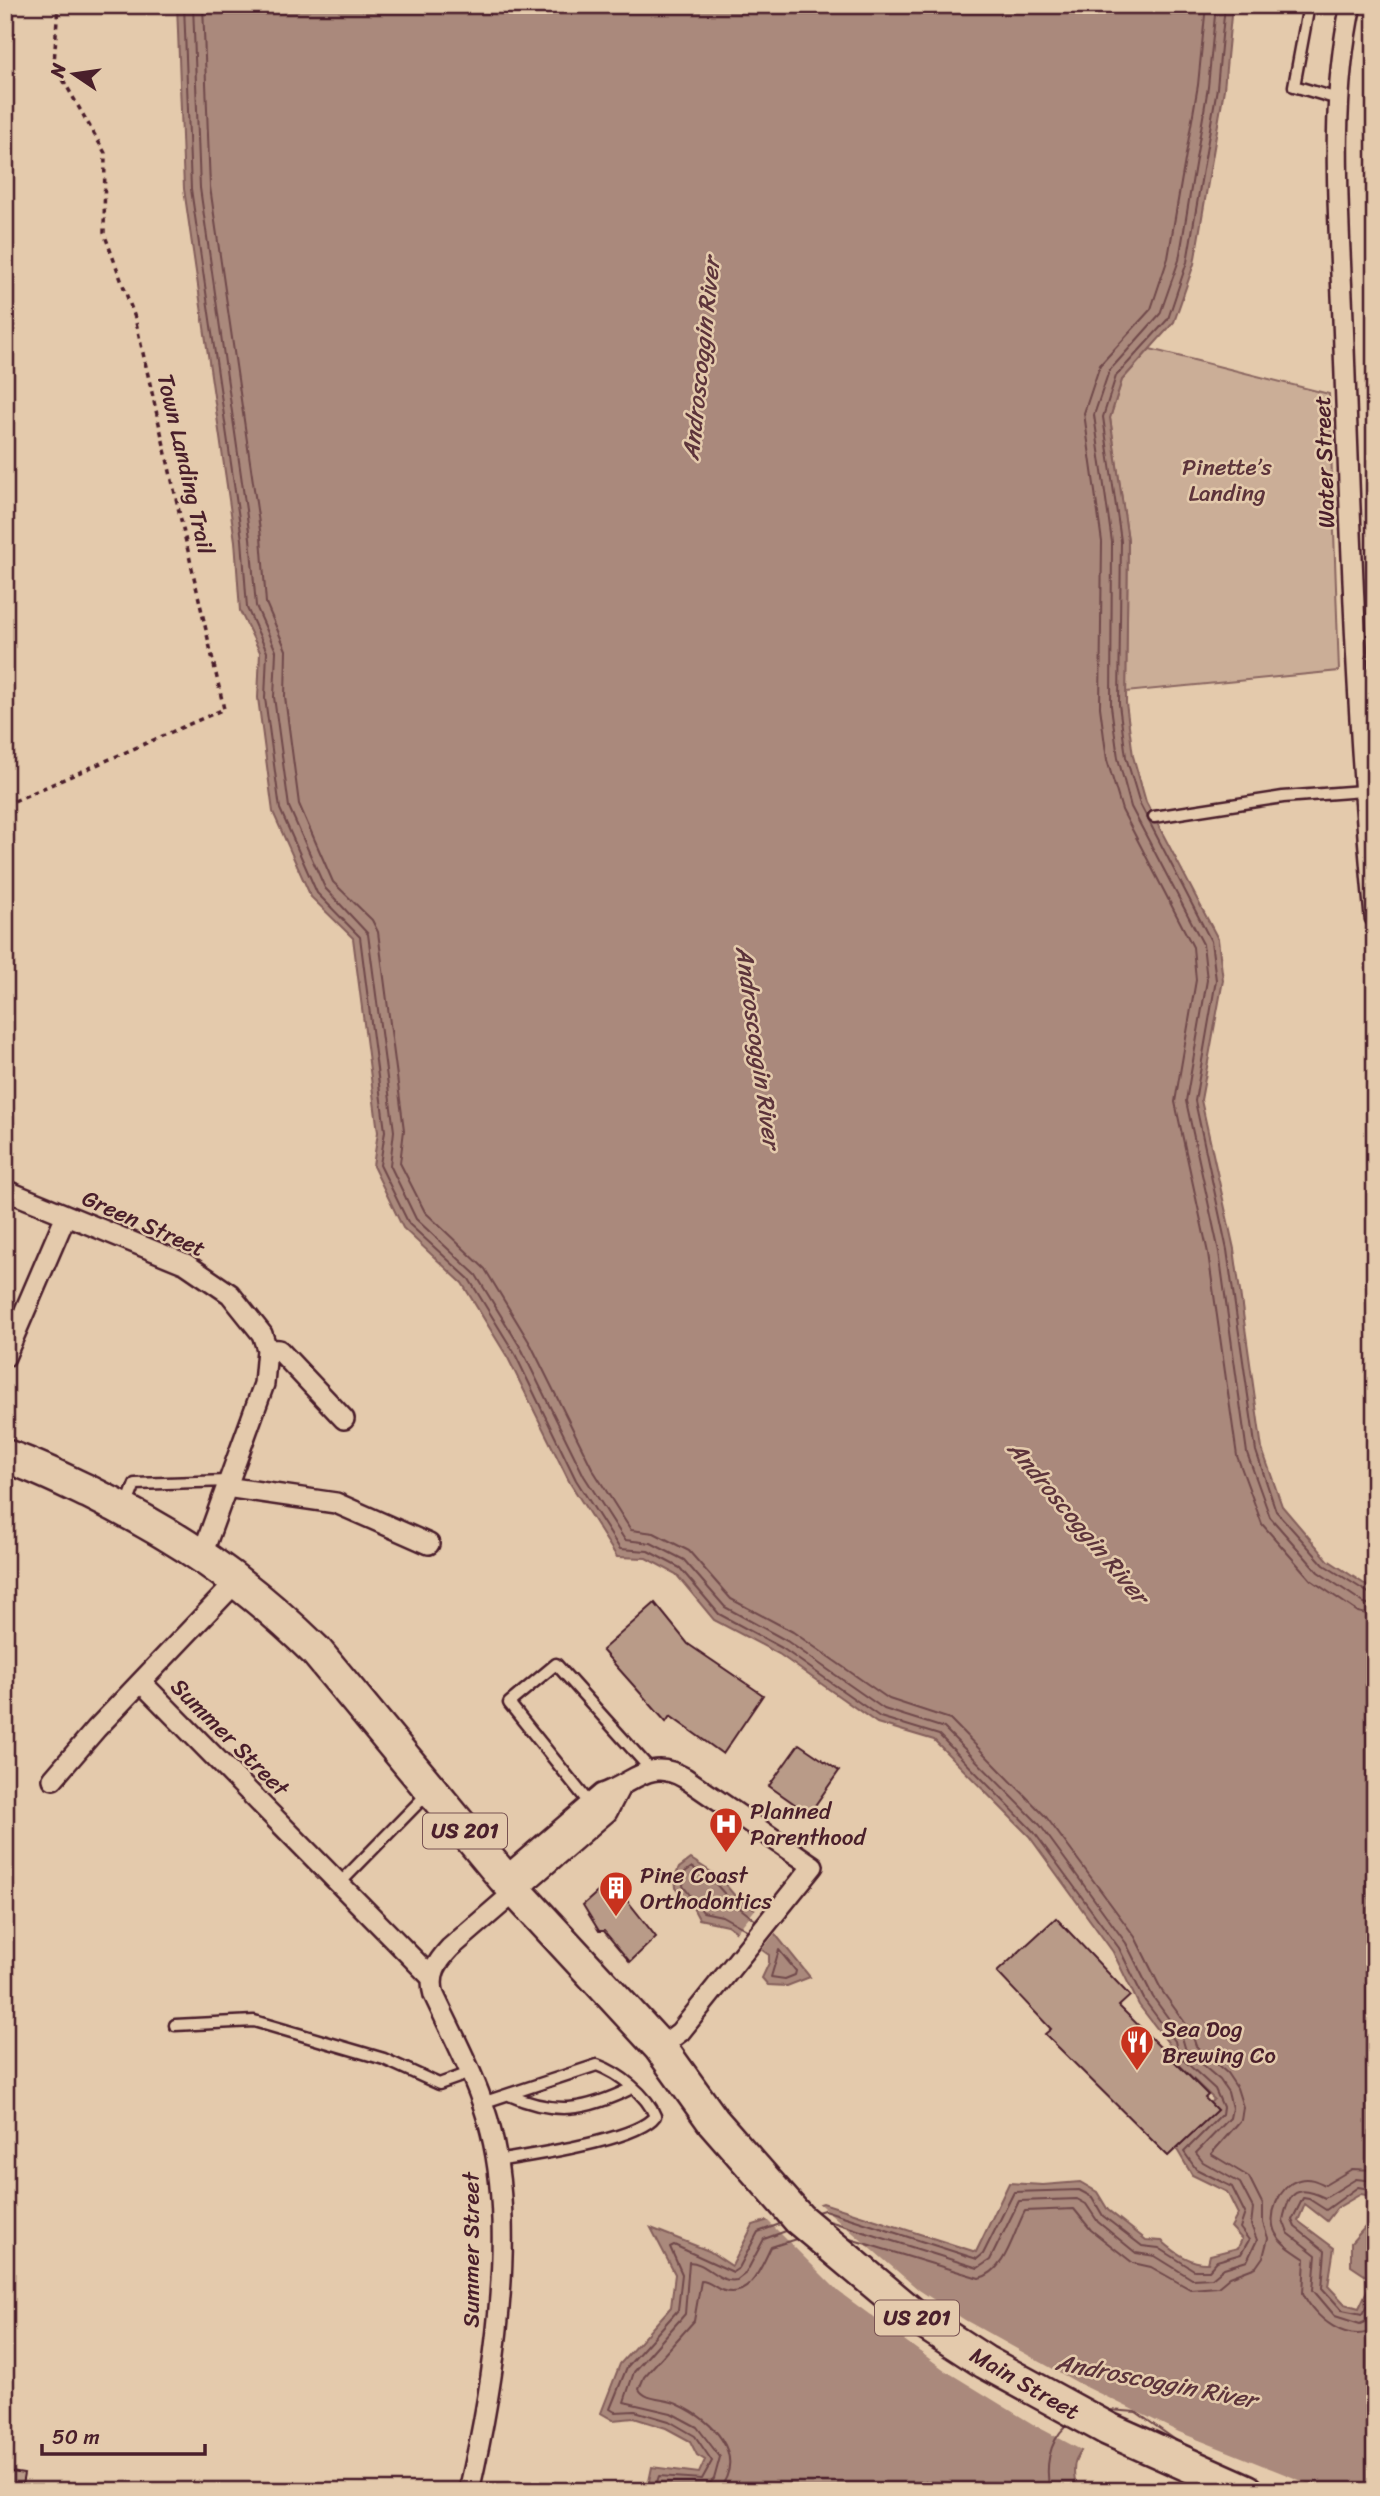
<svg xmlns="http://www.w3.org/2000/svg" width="1380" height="2496" viewBox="0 0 1380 2496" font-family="Sriracha,sans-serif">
<rect width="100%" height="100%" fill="#e4caac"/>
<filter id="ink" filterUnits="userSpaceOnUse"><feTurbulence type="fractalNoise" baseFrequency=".0143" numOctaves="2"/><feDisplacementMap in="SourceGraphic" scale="14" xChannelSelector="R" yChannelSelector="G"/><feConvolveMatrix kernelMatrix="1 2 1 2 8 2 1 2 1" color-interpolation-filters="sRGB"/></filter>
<g filter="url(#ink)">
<path fill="#cbae97" stroke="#8a6661" stroke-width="2" d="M 1150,349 L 1329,394 L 1339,671 L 1126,692 L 1128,540 L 1110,418 L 1122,380 Z"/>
<path fill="#aa897b" stroke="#845f5b" stroke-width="2" d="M 177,5 L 1232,5 L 1224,89 L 1194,264 L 1174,322 L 1122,380 L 1110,418 L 1128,540 L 1126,703 L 1133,756 L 1146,802 L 1218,939 L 1223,980 L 1201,1100 L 1234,1249 L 1262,1449 L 1282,1506 L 1328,1560 L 1375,1591 L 1375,2197 L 1361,2194 L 1337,2208 L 1327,2221 L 1305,2204 L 1298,2221 L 1334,2248 L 1328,2286 L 1345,2304 L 1359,2308 L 1372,2280 L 1351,2266 L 1351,2243 L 1375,2216 L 1375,2491 L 1192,2491 L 1150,2451 L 1098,2437 C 1074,2452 1070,2464 1077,2491 L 647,2491 L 652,2467 L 699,2473 L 705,2460 L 697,2455 L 690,2441 L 666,2428 L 634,2418 L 613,2420 L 601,2413 L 620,2364 L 671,2307 L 675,2274 L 651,2228 L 709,2251 L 732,2266 L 753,2225 L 823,2203 L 976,2252 L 1009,2183 L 1043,2185 L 1080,2182 L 1097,2192 L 1108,2210 L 1146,2240 L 1162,2241 C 1174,2252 1191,2264 1208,2263 L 1210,2255 L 1238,2248 L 1242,2239 L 1231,2227 L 1238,2214 L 1227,2192 L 1192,2175 L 1176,2148 L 1217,2110 L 1210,2103 L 1214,2099 L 1171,2058 L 1169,2044 L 1139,2005 L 1113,1952 L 1029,1836 L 934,1740 L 877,1723 L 779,1654 L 714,1620 L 676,1574 L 646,1558 L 617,1557 L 570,1483 L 508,1358 L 462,1283 L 403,1228 L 373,1166 L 378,1132 L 353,938 L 311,897 L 273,812 L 258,698 L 260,652 L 240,611 L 235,541 L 184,189 Z
M 691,1859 L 719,1877 L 735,1896 L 755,1909 L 810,1977 L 787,1986 L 768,1985 L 762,1978 L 769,1963 L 769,1955 L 727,1925 L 699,1919 L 691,1904 L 681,1896 L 676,1888 L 675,1877 L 679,1868 Z"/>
<path fill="#e4caac" d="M 758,1906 L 778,1930 L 759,1953 L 734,1935 Z
M 816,2201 L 919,2290 L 965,2320 L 1082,2385 L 1179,2432 L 1327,2491 L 1187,2491 L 1148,2454 L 1099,2440 L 1083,2451 L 1036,2426 L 946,2371 L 839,2292 L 765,2218 Z"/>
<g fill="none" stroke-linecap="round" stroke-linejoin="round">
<path stroke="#70494b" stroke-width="2" d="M 184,5 L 191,189 L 242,539 L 247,608 L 267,652 L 265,698 L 280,809 L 317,893 L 360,937 L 385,1131 L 380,1165 L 409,1224 L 469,1279 L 515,1354 L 576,1480 L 620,1549 L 648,1551 L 680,1568 L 719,1614 L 782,1648 L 880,1717 L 939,1735 L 1034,1832 L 1119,1948 L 1145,2001 L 1175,2041 L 1178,2055 L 1215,2089 L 1223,2107 L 1222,2114 L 1184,2152 L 1196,2169 L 1232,2187 L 1245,2213 L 1240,2228 L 1249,2240 L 1241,2254 L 1217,2261 L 1209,2270 L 1194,2270 L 1159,2248 L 1142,2246 L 1103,2216 L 1092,2197 L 1079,2190 L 1014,2192 L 983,2254 L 977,2259 L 824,2210 L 817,2212
M 193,5 L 200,188 L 250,538 L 256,606 L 276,651 L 274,697 L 289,807 L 325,888 L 368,934 L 394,1131 L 390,1165 L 416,1219 L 476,1275 L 522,1350 L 584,1476 L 625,1540 L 651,1543 L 684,1560 L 725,1607 L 787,1641 L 884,1709 L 944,1728 L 1040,1825 L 1126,1943 L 1153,1997 L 1182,2037 L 1186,2051 L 1220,2080 L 1228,2092 L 1232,2108 L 1230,2118 L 1196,2153 L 1203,2162 L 1240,2183 L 1253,2208 L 1251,2225 L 1257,2240 L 1247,2261 L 1224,2268 L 1212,2278 L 1192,2279 L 1155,2256 L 1136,2253 L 1098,2222 L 1086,2204 L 1077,2199 L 1019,2201 L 990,2260 L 978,2268 L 829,2221
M 203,5 L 210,187 L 261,537 L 266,603 L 286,650 L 285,697 L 299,804 L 333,882 L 372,920 L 378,932 L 404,1130 L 400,1163 L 425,1212 L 485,1269 L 531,1345 L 593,1470 L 631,1530 L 654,1533 L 689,1551 L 731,1599 L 793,1632 L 889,1699 L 950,1719 L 1047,1818 L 1135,1937 L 1162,1991 L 1191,2031 L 1196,2046 L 1227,2073 L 1237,2088 L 1243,2107 L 1241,2120 L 1211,2154 L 1249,2177 L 1263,2205 L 1263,2223 L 1268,2238 L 1263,2257 L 1256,2267 L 1230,2277 L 1218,2287 L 1190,2289 L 1151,2267 L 1133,2263 L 1091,2230 L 1074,2209 L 1025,2211 C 1013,2233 1006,2272 979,2278 L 850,2239
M 1206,5 L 1198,85 L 1168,258 L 1151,309 L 1100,365 L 1084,413 L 1102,542 L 1100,707 L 1107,760 L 1122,810 L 1193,947 L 1196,980 L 1175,1102 L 1208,1253 L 1237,1456 L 1262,1524 L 1311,1580 L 1358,1612 L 1375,1616
M 1216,5 L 1208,87 L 1179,260 L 1160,314 L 1109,371 L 1094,415 L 1112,542 L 1111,706 L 1118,758 L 1131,807 L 1203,944 L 1207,980 L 1186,1101 L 1219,1252 L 1247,1453 L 1270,1517 L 1318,1572 L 1364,1603 L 1375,1606
M 1225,5 L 1217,88 L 1187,262 L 1168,319 L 1116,376 L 1103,417 L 1121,541 L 1119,704 L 1126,757 L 1140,804 L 1211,941 L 1216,980 L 1195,1101 L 1227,1250 L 1256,1451 L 1276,1511 L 1324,1565 L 1375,1597
M 747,1930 L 722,1916 L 703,1912 L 683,1886 L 685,1872 L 692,1867 L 714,1882 L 731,1901 L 755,1920
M 779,1950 L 796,1971 L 795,1975 L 785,1979 L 771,1977 Z
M 1375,2170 L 1352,2169 L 1325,2185 C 1317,2181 1309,2177 1299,2180 C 1279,2185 1266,2217 1276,2234 C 1282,2245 1295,2252 1305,2259 L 1303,2293 C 1314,2318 1348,2345 1375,2329
M 1375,2181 L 1356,2179 L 1325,2198 C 1298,2184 1289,2191 1283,2220 L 1288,2233 L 1316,2255 L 1313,2290 L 1335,2316 L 1360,2324 L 1369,2320 L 1375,2312
M 1375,2190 L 1358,2187 L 1326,2210 L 1309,2199 L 1303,2198 L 1292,2220 L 1295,2227 L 1325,2251 L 1322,2288 L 1342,2310 L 1362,2314 L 1375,2291
M 1110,2410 L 1136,2412 L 1177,2441
M 654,2491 L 659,2476 L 702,2479 L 712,2461 L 695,2436 L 669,2421 L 635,2411 L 615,2412 L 610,2409 L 627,2367 L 678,2310 L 682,2274 L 670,2247 L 674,2245 L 733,2272 L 739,2268 L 758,2232 L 780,2224
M 663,2491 L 666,2486 L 706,2487 L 714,2479 L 720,2457 L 697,2427 L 671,2413 L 624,2402 L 634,2372 L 685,2314 L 689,2262 C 707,2262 718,2284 737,2280 L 746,2273 L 764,2239 L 786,2231
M 718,2491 C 748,2454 712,2420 677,2404 C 665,2398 645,2401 639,2389 L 644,2377 L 694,2321 L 701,2281 C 709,2281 714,2287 721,2290 C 750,2301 761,2267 771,2247 L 796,2239
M 1050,2491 C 1045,2468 1048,2443 1066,2426"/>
</g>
<path fill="#b99b88" stroke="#4a1f2b" stroke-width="2" d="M 655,1603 L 688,1644 L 763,1695 L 723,1754 L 670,1716 L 666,1722 L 602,1650 Z
M 799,1744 L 839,1771 L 809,1814 L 769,1786 Z
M 611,1880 L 656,1937 L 630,1962 L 604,1931 L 599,1931 L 583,1905 Z
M 1056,1918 L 1130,1996 L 1119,2006 L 1208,2095 L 1205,2098 L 1217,2110 L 1168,2156 L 1045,2034 L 1051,2029 L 997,1972 Z
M 5,2471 L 24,2474 L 21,2491 L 5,2491 Z"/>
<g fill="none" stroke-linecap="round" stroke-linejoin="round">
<g stroke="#4a1f2b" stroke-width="15">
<path id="service" d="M 1309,5 L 1294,86 L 1338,99
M 1359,711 L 1375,709
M 1154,817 L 1283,797 L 1363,791
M 126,1507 L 135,1484 L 228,1481
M 590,1804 L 509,1703 L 556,1664 L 651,1770
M 340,1883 L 428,1793
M 175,2025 L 254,2021 L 384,2059 L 439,2084 L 470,2073
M 509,2095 C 556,2116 587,2110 632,2088
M 482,2103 L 597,2065 C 619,2073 647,2095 655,2116 C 637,2141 530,2155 497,2161"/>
</g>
<g stroke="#4a1f2b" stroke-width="24">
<path id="minor" d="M 1351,5 C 1327,114 1341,236 1344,348 C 1351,538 1357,728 1375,917
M 5,1190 L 186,1264 L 230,1294 L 262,1334 L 267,1349 L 264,1384 L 202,1555
M 267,1349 L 279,1350 L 344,1419
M 5,1357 L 66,1215
M 226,1487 L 336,1503 L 429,1544
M 141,1682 L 431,1977
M 53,1779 L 96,1729 L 238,1580
M 504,1878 L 602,1794 C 635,1783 648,1757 685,1778 L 813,1866 L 680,2032 L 660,2047
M 469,2491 C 493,2388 517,2235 491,2132 C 480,2085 455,2040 434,1995 C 428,1975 437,1962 450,1948 L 607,1812 L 619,1789"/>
</g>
<g stroke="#4a1f2b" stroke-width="37">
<path id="primary" d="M 5,1456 C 34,1465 61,1479 89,1492 C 182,1538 242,1579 316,1651 L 504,1878 L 660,2047 L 713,2121 L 799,2219 L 917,2318 L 985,2362 L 1108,2429 L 1247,2491"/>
</g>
<path stroke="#4a1f2b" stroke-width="3.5" stroke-dasharray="5 5" stroke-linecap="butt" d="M 5,805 L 224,709 L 135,318 L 104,233 L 105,153 L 54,64 L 58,5"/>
<use href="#service" stroke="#e4caac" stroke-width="10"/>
<use href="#minor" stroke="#e4caac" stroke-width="19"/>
<use href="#primary" stroke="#e4caac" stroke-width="32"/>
</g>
</g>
<defs>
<g id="hospital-pin" transform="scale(1.75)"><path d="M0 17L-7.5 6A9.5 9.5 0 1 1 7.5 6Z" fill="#c8321e" stroke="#e4caac"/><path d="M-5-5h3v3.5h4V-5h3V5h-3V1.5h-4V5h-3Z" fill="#fff"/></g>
<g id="building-pin" transform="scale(1.75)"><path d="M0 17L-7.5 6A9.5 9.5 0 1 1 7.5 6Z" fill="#c8321e" stroke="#e4caac"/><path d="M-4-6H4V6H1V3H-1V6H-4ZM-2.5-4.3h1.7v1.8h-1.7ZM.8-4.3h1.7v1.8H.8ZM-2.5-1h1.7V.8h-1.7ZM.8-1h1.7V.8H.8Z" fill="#fff"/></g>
<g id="restaurant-pin" transform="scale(1.75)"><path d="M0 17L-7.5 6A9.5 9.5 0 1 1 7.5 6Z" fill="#c8321e" stroke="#e4caac"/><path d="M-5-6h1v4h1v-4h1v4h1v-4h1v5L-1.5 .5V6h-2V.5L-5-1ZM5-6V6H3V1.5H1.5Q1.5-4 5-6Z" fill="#fff"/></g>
</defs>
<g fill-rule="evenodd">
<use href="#hospital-pin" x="726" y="1824"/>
<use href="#building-pin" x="616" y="1888"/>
<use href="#restaurant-pin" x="1137" y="2042"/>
</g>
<g text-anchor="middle" stroke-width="5" stroke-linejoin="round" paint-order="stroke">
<g fill="#e4caac" stroke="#785252" stroke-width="2">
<rect x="423" y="1813.5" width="84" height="35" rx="5"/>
<rect x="875" y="2300.5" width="84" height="35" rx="5"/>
</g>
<g font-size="21" font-weight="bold" fill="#4a1f2b">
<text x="465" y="1838">US 201</text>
<text x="917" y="2325">US 201</text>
</g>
<g font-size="23" fill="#4a1f2b" stroke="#e4caac">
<text transform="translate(1324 462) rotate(-92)" y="8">Water Street</text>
<text transform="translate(186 464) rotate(77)" y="8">Town Landing Trail</text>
<text transform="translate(144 1223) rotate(24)" y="8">Green Street</text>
<text transform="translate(230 1737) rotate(45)" y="8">Summer Street</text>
<text transform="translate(471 2250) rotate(-90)" y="8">Summer Street</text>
<text transform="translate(1025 2383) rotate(30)" y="8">Main Street</text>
</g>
<g font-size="23" fill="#5d343b" stroke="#e4caac">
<text x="1227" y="475">Pinette’s<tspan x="1227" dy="26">Landing</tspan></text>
</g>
<g font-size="23" fill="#4a1f2b" stroke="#e4caac" text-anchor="start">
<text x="750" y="1819">Planned<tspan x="750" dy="26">Parenthood</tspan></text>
<text x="640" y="1883">Pine Coast<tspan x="640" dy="26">Orthodontics</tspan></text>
<text x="1162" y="2037">Sea Dog<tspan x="1162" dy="26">Brewing Co</tspan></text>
</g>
<g font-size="24" font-style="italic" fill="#5d343b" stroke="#e4caac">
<text transform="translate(701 359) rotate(-84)" y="8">Androscoggin River</text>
<text transform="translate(758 1047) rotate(82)" y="8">Androscoggin River</text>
<text transform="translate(1078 1522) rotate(50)" y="8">Androscoggin River</text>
<text transform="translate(1156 2381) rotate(11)" y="8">Androscoggin River</text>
</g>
</g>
<rect width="1380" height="2496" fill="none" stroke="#e4caac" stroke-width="28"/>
<rect x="14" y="14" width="1352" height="2468" fill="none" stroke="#4a1f2b" stroke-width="2.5" filter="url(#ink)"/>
<g transform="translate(74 74) rotate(283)" stroke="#e4caac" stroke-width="5" paint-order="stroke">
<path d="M0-5L12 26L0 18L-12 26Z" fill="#4a1f2b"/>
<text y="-10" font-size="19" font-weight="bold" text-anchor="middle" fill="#4a1f2b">N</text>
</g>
<path d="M42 2444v10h163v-10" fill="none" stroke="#4a1f2b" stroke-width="3.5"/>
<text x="52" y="2444" font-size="21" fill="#4a1f2b" stroke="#e4caac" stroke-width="5" paint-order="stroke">50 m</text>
</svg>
